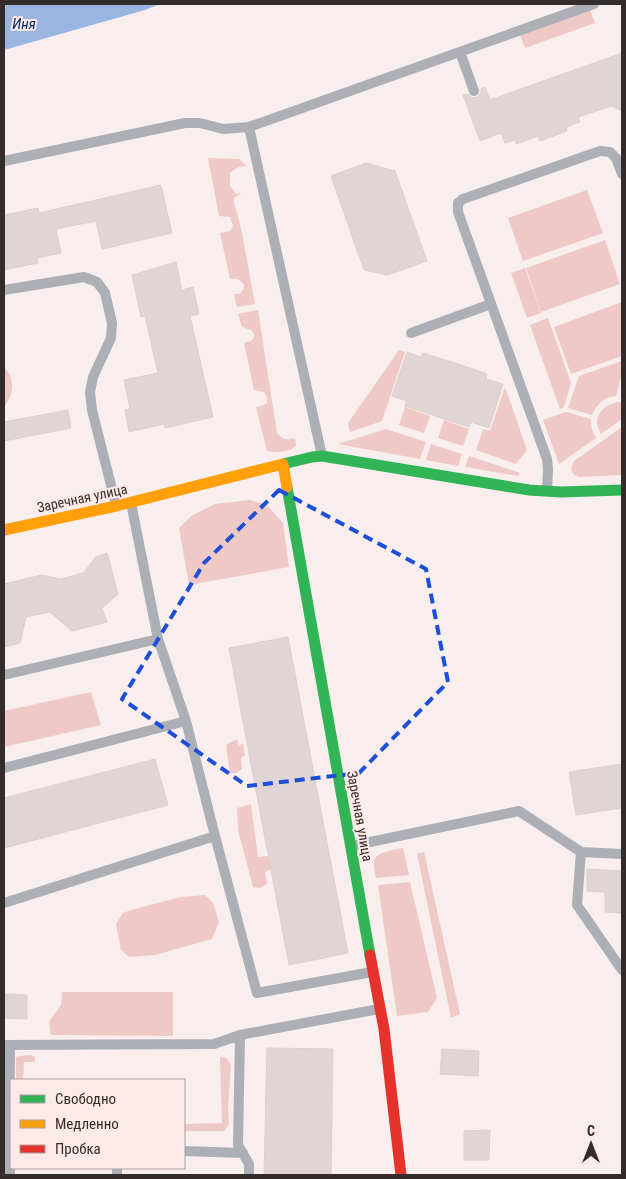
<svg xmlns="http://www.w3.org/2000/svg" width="626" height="1179" viewBox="0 0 626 1179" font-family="'Roboto Condensed',sans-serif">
<rect width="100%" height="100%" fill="#f8eeed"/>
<path fill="#efc9c5" d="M 590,10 L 595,23 L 525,48 L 520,35 Z
M 208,158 L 239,159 L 247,166 C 239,166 235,168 230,173 L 230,186 L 236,194 L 242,193 L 234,198 L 234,203 L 241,228 L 255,304 L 237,307 L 234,294 L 239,294 L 243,290 L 244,285 C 240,279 237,278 230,279 L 220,233 L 230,231 L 233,226 L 230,217 L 219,216 Z
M 587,190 L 603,233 L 523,261 L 508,218 Z
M 605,240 L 620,284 L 541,312 L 526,268 Z
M 525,268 L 541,313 L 527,318 L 511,273 Z
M 622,302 L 622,356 L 571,374 L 554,327 Z
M 258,310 L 277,433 C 283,440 286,440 295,438 L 296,446 C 289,452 276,453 267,451 L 256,407 L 262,406 L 267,403 L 267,397 L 264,392 L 254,390 L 244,343 L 251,341 L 254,338 L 254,334 L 251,330 L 242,327 L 238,314 Z
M 548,318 L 571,383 L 564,407 L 560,409 L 530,325 Z
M 399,350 L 405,352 L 382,421 L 350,432 L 348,423 Z
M 622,361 L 622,373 L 616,396 C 604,397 597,404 592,415 L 568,408 L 579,376 Z
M 4,367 C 16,379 14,395 4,407 Z
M 505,387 L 527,450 L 516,464 L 476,450 L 483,429 L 490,431 Z
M 618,402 L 622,403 L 622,419 L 601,434 C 591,418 602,405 618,402 Z
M 405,407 L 430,416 L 424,433 L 399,425 Z
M 566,412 L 591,419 C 591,426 592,432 596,438 L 559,464 L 543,420 Z
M 444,420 L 469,429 L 463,446 L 438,438 Z
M 622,427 L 622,475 L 579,477 L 574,475 C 570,470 571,467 574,461 Z
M 386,429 L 426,442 L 420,459 L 338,444 Z
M 431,444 L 462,454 L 458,466 L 426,460 Z
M 469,456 L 520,473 L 518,476 L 465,467 Z
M 250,500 L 267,505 L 283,523 L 289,567 L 189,585 L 179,528 L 191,516 L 215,504 Z
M 91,692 L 101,725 L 4,747 L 4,711 Z
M 237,739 L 239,746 L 243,743 L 245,755 L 241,758 L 242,769 L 236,773 L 230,773 L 226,745 Z
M 251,804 L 258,857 L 269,856 L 271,869 L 265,872 L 267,884 L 260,888 L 253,887 L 238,830 L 237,808 Z
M 403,848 L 409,875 L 376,878 C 375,873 373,867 374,862 C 375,851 395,850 403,848 Z
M 424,852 L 460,1014 L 451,1018 L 417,854 Z
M 410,882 L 437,998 L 428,1012 L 397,1016 L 378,885 Z
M 205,895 L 213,903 L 219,922 L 212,939 L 155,955 L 129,957 L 121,950 L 116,924 L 123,913 L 131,910 L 181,897 Z
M 62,992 L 173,992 L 173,1036 L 51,1035 L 49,1022 L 61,1005 Z
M 31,1055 L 35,1057 L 35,1062 L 24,1062 L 23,1080 L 16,1080 L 16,1057 L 19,1056 Z
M 220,1057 L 226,1058 L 231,1065 L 228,1107 L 229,1124 L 224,1131 L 184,1131 L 184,1124 L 222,1123 Z"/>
<path fill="#9ab5e2" d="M 4,4 L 160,4 L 145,10 L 4,50 Z"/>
<path fill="#ded5d4" stroke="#d9d0cf" d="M 622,53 L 622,111 L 612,106 L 578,117 L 580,122 L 566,127 L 567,131 L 540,141 L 538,136 L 516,144 L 515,140 L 505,143 L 501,133 L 480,141 L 463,95 L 468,94 L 472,98 L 477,97 L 481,93 L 481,89 L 485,87 L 490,100 Z
M 366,163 L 395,171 L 427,261 L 387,275 L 364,270 L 331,176 Z
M 161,185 L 172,233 L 102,249 L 96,221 L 56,229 L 61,253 L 37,258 L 38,263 L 4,270 L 4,215 L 38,208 L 39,213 Z
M 176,262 L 182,290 L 193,287 L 199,314 L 190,316 L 213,417 L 165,428 L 164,424 L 129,432 L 125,410 L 130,409 L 124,380 L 158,373 L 145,316 L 141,317 L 132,275 Z
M 407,352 L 421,357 L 423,353 L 455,363 L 487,374 L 486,379 L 503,384 L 489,428 L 471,422 L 469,427 L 405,406 L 407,401 L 392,396 Z
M 68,410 L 71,428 L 4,441 L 4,422 Z
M 107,553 L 118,594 L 102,608 L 107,622 L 72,631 L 50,612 L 26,617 L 20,643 L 4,647 L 4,584 L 42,575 L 61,579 L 83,573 L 96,557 Z
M 288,637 L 348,953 L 289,965 L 229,648 Z
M 155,759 L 168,805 L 4,848 L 4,798 Z
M 622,764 L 622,808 L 576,815 L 569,772 Z
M 587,869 L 622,871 L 622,913 L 605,912 L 605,892 L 587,891 Z
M 4,994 L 27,995 L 27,1019 L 4,1018 Z
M 267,1048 L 333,1049 L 331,1175 L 264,1175 Z
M 442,1049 L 479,1051 L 478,1076 L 440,1074 Z
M 490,1130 L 489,1160 L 464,1160 L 464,1131 Z"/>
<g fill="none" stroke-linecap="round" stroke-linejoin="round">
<path stroke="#adafb6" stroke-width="10" d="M 460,52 L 474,91
M 249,127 L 322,456
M 4,161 L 185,123 L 200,123 L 223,129 L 249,127 L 594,4
M 4,290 L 84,277 L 97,282 L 105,293 L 112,323 L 111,338 L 93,377 L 90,392 L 92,410 L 116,505
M 411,333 L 491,304
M 547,491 L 548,469 L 547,459 L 458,212 L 458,203 L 463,199 L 600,151 L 610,152 L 616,158 L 622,174
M 131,503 L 158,639 L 186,721 L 215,836
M 4,675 L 158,639
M 4,768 L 186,721
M 351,846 L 519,811 L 581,852 L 622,854
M 581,852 L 577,905 L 622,970
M 4,903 L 215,836 L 257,993 L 372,972
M 4,1045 L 214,1044 L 240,1035
M 9,1147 L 10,1045
M 184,1151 L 243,1153
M 10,1175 L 9,1147 L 11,1147
M 117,1175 L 117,1168
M 249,1175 L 249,1164 L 238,1145 L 240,1035 L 379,1009"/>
<path stroke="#30b455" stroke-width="11" d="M 283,464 L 312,457 L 322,456 L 529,490 L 561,492 L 622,490
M 287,487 L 370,955"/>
<path stroke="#ff9f0a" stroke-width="11" d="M 4,530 L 116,506 L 283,464 L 287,487"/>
<path stroke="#e5322d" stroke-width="11" d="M 370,955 L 384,1029 L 401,1175"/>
</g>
<path fill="none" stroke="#1d4ed8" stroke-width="4" stroke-dasharray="10 6" stroke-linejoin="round" d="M 279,490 L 426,569 L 448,682 L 359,773 L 247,786 L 122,699 L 204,563 Z"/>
<g text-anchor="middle" stroke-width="4" stroke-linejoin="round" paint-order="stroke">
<g font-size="14" fill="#342c2b" stroke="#fdeae8">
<text transform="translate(82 498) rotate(-12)" y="5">Заречная улица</text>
<text transform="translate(360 816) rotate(80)" y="5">Заречная улица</text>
</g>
<g font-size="15" font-style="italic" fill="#052e67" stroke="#fdeae8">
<text x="24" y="29">Иня</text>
</g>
</g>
<rect width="626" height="1179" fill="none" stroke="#342c2b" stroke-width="10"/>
<rect x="10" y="1079" width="175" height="90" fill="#fdeae8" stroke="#ad9e9c"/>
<rect x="20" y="1095" width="25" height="8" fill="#30b455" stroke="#ad9e9c"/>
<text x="55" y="1104" font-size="15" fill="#342c2b">Свободно</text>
<rect x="20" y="1120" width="25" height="8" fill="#ff9f0a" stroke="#ad9e9c"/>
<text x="55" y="1129" font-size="15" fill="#342c2b">Медленно</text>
<rect x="20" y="1145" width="25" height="8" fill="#e5322d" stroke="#ad9e9c"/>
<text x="55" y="1154" font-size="15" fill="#342c2b">Пробка</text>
<g transform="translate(591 1144)" stroke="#fdeae8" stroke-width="4" paint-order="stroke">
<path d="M0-4L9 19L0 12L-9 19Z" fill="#342c2b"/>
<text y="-8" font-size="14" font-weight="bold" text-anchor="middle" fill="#342c2b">С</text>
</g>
</svg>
